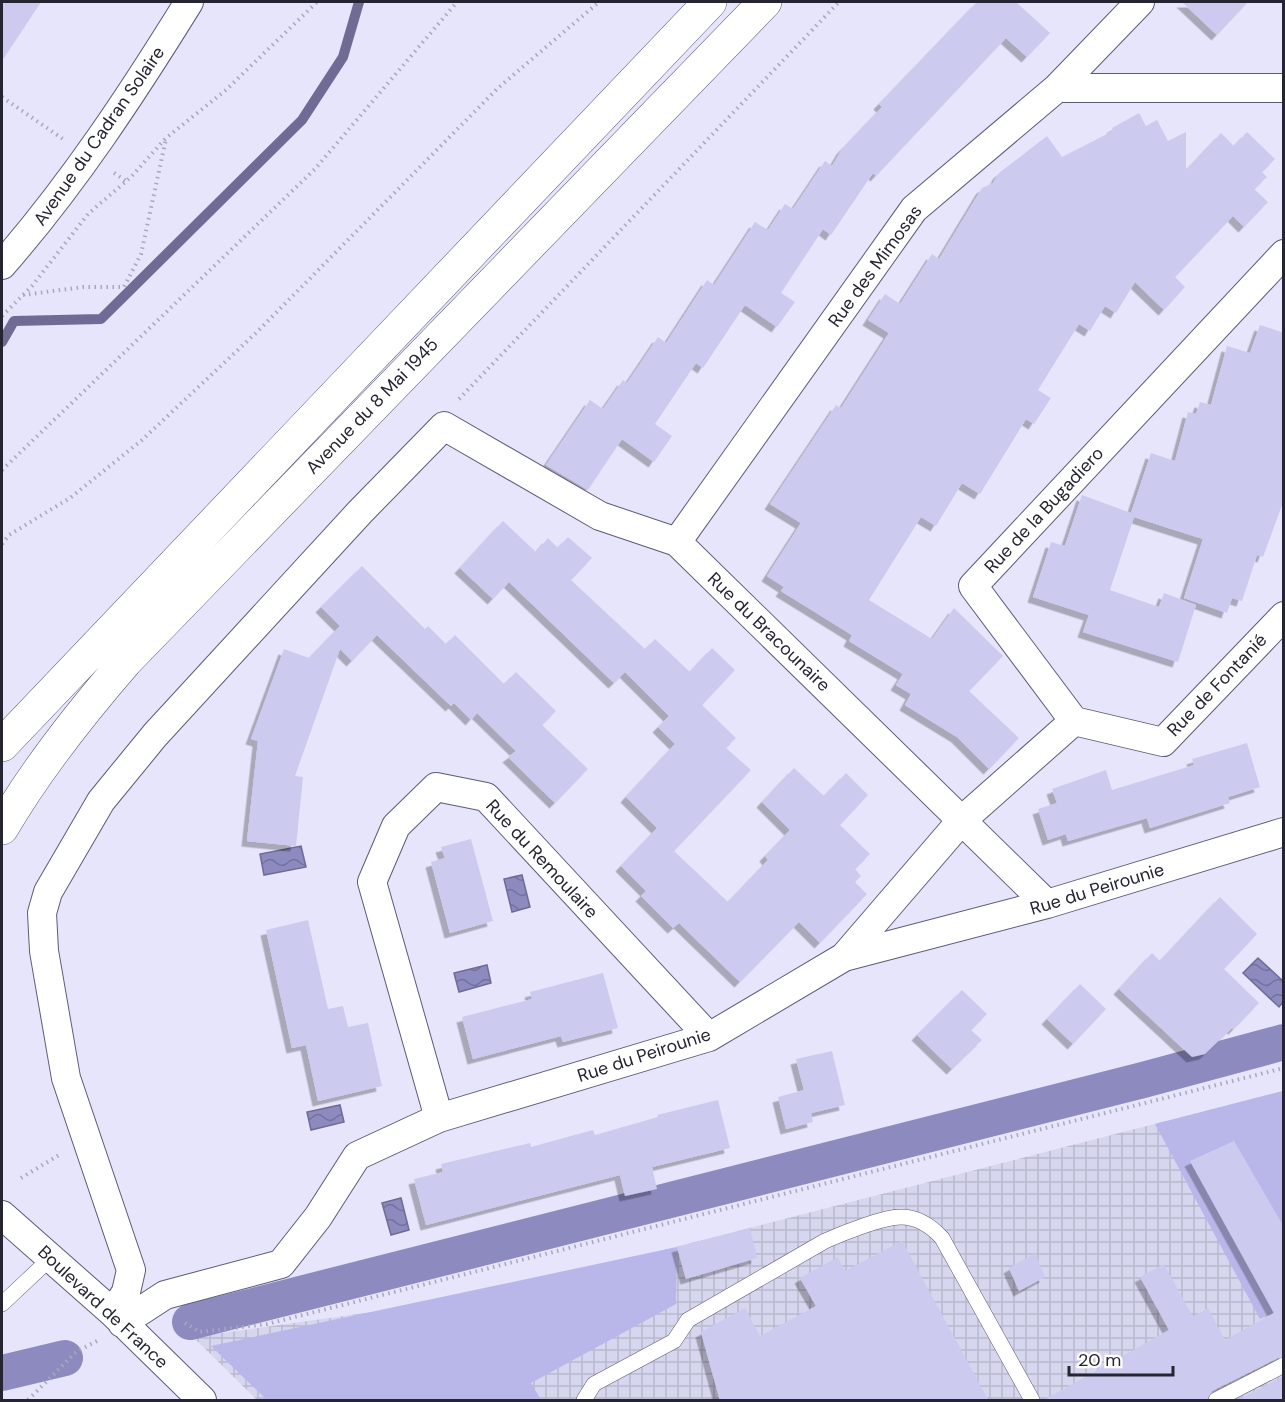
<svg xmlns="http://www.w3.org/2000/svg" width="1285" height="1402" viewBox="0 0 1285 1402" font-family="'DM Sans',sans-serif">
<defs>
<pattern id="industrial-grid" width="8" height="8" patternUnits="userSpaceOnUse" patternTransform="scale(1.5)"><rect width="8" height="8" fill="#d6d6ef"/><path d="M0 4h8M4 0v8" fill="none" stroke="#b8b8cd"/></pattern>
<pattern id="water-waves" width="16" height="10" patternUnits="userSpaceOnUse" patternTransform="scale(1.5)"><rect width="16" height="10" fill="#8d8ac0"/><path d="M0 5q4-4 8 0t8 0" fill="none" stroke="#73719d"/></pattern>
<filter id="shadow"><feDropShadow dx="-5.5" dy="5.5" stdDeviation="0" flood-color="#0004"/></filter>
</defs>
<rect width="100%" height="100%" fill="#e6e5fc"/>
<path fill="url(#industrial-grid)" d="M 1283,1091 L 1283,1400 L 257,1400 L 193,1337 L 480,1297 Z"/>
<path fill="#b9b7ea" d="M 1283,1091 L 1283,1308 L 1260,1319 L 1155,1124 Z
M 677,1247 L 676,1304 L 531,1383 L 541,1400 L 267,1400 L 211,1346 Z"/>
<path fill="url(#water-waves)" stroke="#6e6b95" stroke-width="1.5" d="M 301,846 L 306,867 L 264,875 L 260,854 Z
M 522,875 L 530,907 L 512,912 L 504,879 Z
M 1258,958 L 1283,981 L 1283,1002 L 1279,1007 L 1243,973 Z
M 487,965 L 491,983 L 459,992 L 454,973 Z
M 340,1105 L 344,1122 L 311,1130 L 307,1112 Z
M 401,1198 L 409,1230 L 391,1235 L 382,1203 Z"/>
<g fill="none" stroke-linecap="round" stroke-linejoin="round">
<path stroke="#6e6b95" stroke-width="10" d="M 2,342 L 14,321 L 101,319 L 302,120 L 343,57 L 359,2"/>
<path stroke="#8d8ac0" stroke-width="36" d="M 190,1322 L 1143,1080 L 1284,1042
M 2,1373 L 65,1358"/>
</g>
<path fill="#cccbef" filter="url(#shadow)" d="M 2,2 L 41,2 L 2,61 Z
M 977,2 L 1016,2 L 1050,33 L 1027,57 L 1006,38 L 876,176 L 873,173 L 831,235 L 823,229 L 781,293 L 795,302 L 777,327 L 745,305 L 703,368 L 696,363 L 655,424 L 672,436 L 654,462 L 622,439 L 588,490 L 546,465 L 590,400 L 603,409 L 623,380 L 627,383 L 658,337 L 666,343 L 707,280 L 714,285 L 755,222 L 768,230 L 785,204 L 793,209 L 825,161 L 832,166 L 842,149 L 882,107 L 879,104 Z
M 1182,2 L 1248,2 L 1217,35 Z
M 1139,113 L 1146,126 L 1157,120 L 1168,141 L 1186,132 L 1186,170 L 1221,133 L 1234,146 L 1247,132 L 1275,159 L 1262,172 L 1267,177 L 1254,189 L 1268,202 L 1244,227 L 1233,216 L 1175,277 L 1185,287 L 1164,310 L 1135,282 L 1116,313 L 1105,306 L 1090,331 L 1079,324 L 1038,390 L 1051,398 L 1034,424 L 1026,419 L 980,494 L 962,483 L 936,526 L 921,517 L 869,600 L 932,639 L 954,608 L 1003,656 L 969,691 L 1019,738 L 989,769 L 957,737 L 905,705 L 911,694 L 896,685 L 903,674 L 849,641 L 852,635 L 781,591 L 784,587 L 767,576 L 801,523 L 770,504 L 836,405 L 841,408 L 889,333 L 868,320 L 885,294 L 900,304 L 932,254 L 939,259 L 982,188 L 993,183 L 999,173 L 1047,136 L 1062,157 L 1113,131 L 1112,128 Z
M 1260,325 L 1284,333 L 1284,500 L 1263,557 L 1257,555 L 1242,601 L 1232,598 L 1227,613 L 1184,598 L 1203,539 L 1134,517 L 1110,590 L 1159,607 L 1164,593 L 1196,605 L 1178,662 L 1083,632 L 1089,615 L 1033,597 L 1051,542 L 1065,546 L 1082,495 L 1131,513 L 1151,453 L 1175,461 L 1188,412 L 1196,414 L 1200,402 L 1211,405 L 1227,346 L 1250,353 Z
M 503,521 L 536,552 L 548,538 L 558,548 L 568,537 L 592,558 L 571,580 L 645,649 L 655,639 L 690,672 L 712,648 L 735,670 L 702,705 L 736,738 L 726,748 L 751,770 L 674,851 L 728,902 L 768,860 L 765,856 L 790,830 L 762,802 L 794,768 L 824,796 L 846,773 L 868,795 L 840,825 L 870,854 L 855,869 L 861,876 L 855,882 L 867,894 L 820,943 L 799,922 L 740,982 L 679,923 L 673,928 L 641,896 L 646,891 L 621,866 L 657,828 L 626,797 L 675,744 L 658,727 L 669,716 L 625,672 L 614,683 L 509,582 L 493,599 L 460,568 Z
M 362,566 L 425,629 L 428,626 L 446,644 L 455,635 L 504,684 L 516,672 L 556,711 L 542,725 L 588,769 L 555,803 L 508,757 L 516,751 L 477,713 L 471,720 L 454,703 L 451,706 L 377,635 L 352,661 L 340,649 L 295,776 L 303,777 L 296,846 L 247,841 L 258,741 L 251,739 L 284,649 L 309,658 L 340,626 L 321,607 Z
M 1247,743 L 1260,787 L 1228,797 L 1230,803 L 1150,828 L 1147,818 L 1068,841 L 1066,834 L 1048,840 L 1038,809 L 1057,803 L 1052,789 L 1106,770 L 1112,790 L 1194,765 L 1192,759 Z
M 471,839 L 493,921 L 450,933 L 431,862 L 445,858 L 441,847 Z
M 1220,897 L 1257,934 L 1224,969 L 1259,1003 L 1234,1029 L 1232,1028 L 1205,1054 L 1192,1057 L 1119,989 L 1152,953 L 1160,961 Z
M 308,920 L 328,1009 L 343,1006 L 348,1027 L 368,1023 L 382,1086 L 318,1101 L 306,1045 L 292,1048 L 266,930 Z
M 603,973 L 618,1028 L 563,1042 L 561,1036 L 473,1059 L 462,1017 L 532,999 L 530,992 Z
M 1080,984 L 1106,1009 L 1073,1044 L 1047,1019 Z
M 962,990 L 987,1014 L 971,1030 L 982,1040 L 952,1069 L 917,1035 Z
M 832,1051 L 845,1105 L 811,1113 L 813,1122 L 786,1129 L 778,1097 L 804,1090 L 796,1059 Z
M 718,1100 L 730,1148 L 652,1167 L 657,1189 L 625,1196 L 620,1175 L 426,1225 L 414,1179 L 443,1172 L 441,1164 L 530,1143 L 531,1147 L 593,1130 L 595,1135 L 658,1117 L 657,1115 Z
M 1234,1141 L 1284,1227 L 1284,1355 L 1212,1391 L 1206,1401 L 1042,1401 L 1169,1330 L 1140,1277 L 1164,1264 L 1193,1317 L 1208,1308 L 1225,1340 L 1274,1313 L 1190,1161 Z
M 750,1228 L 757,1258 L 686,1279 L 677,1247 Z
M 902,1241 L 989,1401 L 720,1401 L 701,1332 L 745,1308 L 760,1336 L 816,1306 L 800,1278 L 838,1257 L 845,1271 Z
M 1035,1253 L 1045,1277 L 1019,1291 L 1009,1268 Z
M 1284,1376 L 1284,1401 L 1236,1401 Z"/>
<g fill="none" stroke-linecap="round" stroke-linejoin="round">
<g stroke="#5c5b7a" stroke-width="16">
<path id="service" d="M 2,1304 L 52,1257
M 584,1400 L 594,1384 L 674,1341 L 688,1320 L 825,1241 C 843,1233 883,1217 901,1217 C 918,1217 932,1227 942,1238 L 1032,1400
M 1216,1400 L 1284,1365"/>
</g>
<g stroke="#5c5b7a" stroke-width="30">
<path id="minor" d="M 1057,88 L 1140,2
M 2,265 C 73,184 132,94 189,2
M 677,542 L 914,209 L 1057,88 L 1284,88
M 1074,721 L 1163,742 L 1284,616
M 844,957 L 961,821 L 1074,721 L 973,586 L 1284,254
M 439,1118 L 372,882 L 396,826 L 436,787 L 486,797 L 709,1037
M 2,1215 L 113,1313 L 202,1400
M 113,1313 L 126,1292 L 131,1270 L 66,1078 L 44,951 L 42,913 L 48,892 L 101,801 L 155,735 L 360,512 L 444,426 L 600,516 L 677,542 L 1047,904
M 122,1323 L 165,1295 L 281,1264 L 318,1217 L 357,1156 L 439,1118 L 709,1037 L 844,957 L 1047,904 L 1284,832"/>
</g>
<g stroke="#5c5b7a" stroke-width="34">
<path id="secondary" d="M 2,745 L 710,2
M 2,828 C 37,768 80,714 126,661 L 765,2"/>
</g>
<path stroke="#a8a7bb" stroke-width="4" stroke-dasharray="1.5 4.5" stroke-linecap="butt" d="M 2,97 L 63,139
M 114,173 L 126,181
M 23,295 L 83,287 L 124,287 L 141,254 L 166,139
M 2,316 L 32,286 L 88,214 L 131,177 L 166,138 L 226,90 L 317,2
M 459,399 L 839,2
M 2,470 L 315,169 L 457,2
M 2,544 L 9,535 L 70,498 L 142,440 L 258,331 L 498,88 L 599,2
M 21,1178 L 59,1155
M 185,1323 L 200,1332 L 267,1324 L 1284,1068
M 28,1400 L 76,1352 L 97,1341"/>
<use href="#service" stroke="#fff" stroke-width="15"/>
<use href="#minor" stroke="#fff" stroke-width="28"/>
<use href="#secondary" stroke="#fff" stroke-width="33"/>
</g>
<g text-anchor="middle" stroke-width="6" stroke-linejoin="round" paint-order="stroke">
<g font-size="18" fill="#252432" stroke="#fff">
<text transform="translate(99 136) rotate(-55)" y="6">Avenue du Cadran Solaire</text>
<text transform="translate(875 266) rotate(-54)" y="6">Rue des Mimosas</text>
<text transform="translate(372 406) rotate(-46)" y="6">Avenue du 8 Mai 1945</text>
<text transform="translate(1044 510) rotate(-47)" y="6">Rue de la Bugadiero</text>
<text transform="translate(769 632) rotate(44)" y="6">Rue du Bracounaire</text>
<text transform="translate(1217 685) rotate(-46)" y="6">Rue de Fontanié</text>
<text transform="translate(542 859) rotate(47)" y="6">Rue du Remoulaire</text>
<text transform="translate(1097 889) rotate(-17)" y="6">Rue du Peirounie</text>
<text transform="translate(644 1055) rotate(-18)" y="6">Rue du Peirounie</text>
<text transform="translate(103 1307) rotate(43)" y="6">Boulevard de France</text>
</g>
</g>
<rect width="1285" height="1402" fill="none" stroke="#252432" stroke-width="6"/>
<path d="M1069 1366v9h104v-9" fill="none" stroke="#252432" stroke-width="3"/>
<text x="1078" y="1366" font-size="18" fill="#252432" stroke="#ffffff" stroke-width="4.5" paint-order="stroke">20 m</text>
</svg>
